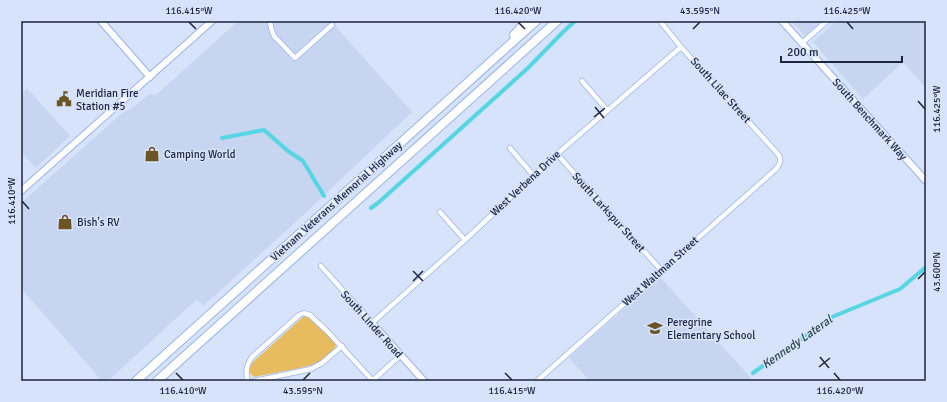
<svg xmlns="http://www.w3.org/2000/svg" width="947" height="402" viewBox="0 0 947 402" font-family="Signika,sans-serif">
<rect width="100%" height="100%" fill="#d7e3fb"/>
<path fill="#c7d5f0" d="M 238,21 L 331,21 L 412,112 L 300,218 L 203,306 L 197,299 L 108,381 L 102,381 L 21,288 L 21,203 L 121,114 L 135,106 L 149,94 L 156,95 Z
M 791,21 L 822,21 L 805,36 Z
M 836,21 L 926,21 L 926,88 L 903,62 L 863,99 L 813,42 Z
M 27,88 L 70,136 L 36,168 L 21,152 L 21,94 Z
M 660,277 L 679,298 L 751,378 L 747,381 L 590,381 L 569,358 Z"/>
<path fill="#e7bc5f" d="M 304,316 C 313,317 329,336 336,343 L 335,349 L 325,358 L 315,364 L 300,368 L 254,377 L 250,373 L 250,367 L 253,362 Z"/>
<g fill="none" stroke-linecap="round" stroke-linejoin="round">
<path stroke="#56d5e2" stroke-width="4" d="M 222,138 L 264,130 L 288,151 L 303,161 L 324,196
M 371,208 L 378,203 L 528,68 L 563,32 L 575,21
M 753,373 L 832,317 L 900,289 L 926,267"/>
<g stroke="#97b3ee" stroke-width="6">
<path id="street" d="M 270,21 L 271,28 L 274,36 L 295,58 L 332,25
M 802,43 L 827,21
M 582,81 L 607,110
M 510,148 L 533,175
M 557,154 L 661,270
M 440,212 L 465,240
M 321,266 L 372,323 L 465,240 L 557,154 L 681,47
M 247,381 C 246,370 246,366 252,357 L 299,315 L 304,313 L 310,315 L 329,333 L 373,381
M 254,381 L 311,369 L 322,363 L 342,346
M 372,381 L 401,355
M 537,381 L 776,169 C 780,164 782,160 778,154 L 681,47 L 660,21"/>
</g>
<g stroke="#97b3ee" stroke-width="8">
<path id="secondary" d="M 101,21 L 150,77
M 782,21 L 926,181
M 21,191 L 212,21
M 372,323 L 424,381"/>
</g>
<g stroke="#97b3ee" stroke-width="10">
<path id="highway" d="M 514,35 L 527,21
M 136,381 L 536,21
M 157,381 L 557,21"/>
</g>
<use href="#street" stroke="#fff" stroke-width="4.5"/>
<use href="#secondary" stroke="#fff" stroke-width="6"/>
<use href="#highway" stroke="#fff" stroke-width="8"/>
</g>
<path fill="none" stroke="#1b253c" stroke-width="1.5" d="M 189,22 L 196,29M 518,22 L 525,29M 847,22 L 853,29M 693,29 L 700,22M 918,101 L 925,109M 595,107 L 604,118M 594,117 L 605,108M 22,201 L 29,209M 413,271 L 423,281M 918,279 L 925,272M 413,281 L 423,271M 820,357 L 829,368M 819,367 L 830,358M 176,373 L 183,380M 505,373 L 512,380M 834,373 L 840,380M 303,380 L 310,373"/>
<defs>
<g id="civic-bare" transform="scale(1.2)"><path d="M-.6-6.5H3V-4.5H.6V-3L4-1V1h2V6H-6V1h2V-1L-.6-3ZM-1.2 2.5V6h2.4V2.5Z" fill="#6b5525" stroke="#d7e3fb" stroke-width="2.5" paint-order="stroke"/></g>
<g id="shop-bare" transform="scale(1.2)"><path d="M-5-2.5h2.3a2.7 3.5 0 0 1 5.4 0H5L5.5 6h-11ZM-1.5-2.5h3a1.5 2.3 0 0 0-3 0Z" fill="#6b5525" stroke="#d7e3fb" stroke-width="2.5" paint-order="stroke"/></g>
<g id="school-bare" transform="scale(1.2)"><path d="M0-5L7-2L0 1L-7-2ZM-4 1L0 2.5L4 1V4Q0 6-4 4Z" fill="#6b5525" stroke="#d7e3fb" stroke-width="2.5" paint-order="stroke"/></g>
</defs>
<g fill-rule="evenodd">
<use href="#civic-bare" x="64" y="99"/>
<use href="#shop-bare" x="152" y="154"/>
<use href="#shop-bare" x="65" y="222"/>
<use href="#school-bare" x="655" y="328"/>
</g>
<g text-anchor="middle" stroke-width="3" stroke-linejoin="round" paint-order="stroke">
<g font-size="11" fill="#1b253c" stroke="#d7e3fb">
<text transform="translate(721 90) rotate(48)" y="4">South Lilac Street</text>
<text transform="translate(870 119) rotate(48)" y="4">South Benchmark Way</text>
<text transform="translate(525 183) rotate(-43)" y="4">West Verbena Drive</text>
<text transform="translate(336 201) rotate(-42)" y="4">Vietnam Veterans Memorial Highway</text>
<text transform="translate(609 212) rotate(48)" y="4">South Larkspur Street</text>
<text transform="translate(660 271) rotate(-42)" y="4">West Waltman Street</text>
<text transform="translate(372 324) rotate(48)" y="4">South Linder Road</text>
</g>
<g font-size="11" fill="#1b253c" stroke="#d7e3fb" text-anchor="start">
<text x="76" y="97">Meridian Fire<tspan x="76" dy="13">Station #5</tspan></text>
<text x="164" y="158">Camping World</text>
<text x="77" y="226">Bish's RV</text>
<text x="667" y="326">Peregrine<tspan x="667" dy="13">Elementary School</tspan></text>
</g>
<g font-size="12" font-style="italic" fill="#2b474a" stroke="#d7e3fb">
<text transform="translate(797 342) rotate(-35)" y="4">Kennedy Lateral</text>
</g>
</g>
<rect width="947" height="402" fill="none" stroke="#d7e3fb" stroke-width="44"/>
<path d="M781 56v6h121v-6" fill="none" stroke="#1b253c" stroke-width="2"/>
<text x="787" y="56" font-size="12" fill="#1b253c" stroke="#d7e3fb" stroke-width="3" paint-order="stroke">200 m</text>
<rect x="22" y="22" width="903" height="358" fill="none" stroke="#1b253c" stroke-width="1.5"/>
<g font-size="10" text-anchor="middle" fill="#1b253c">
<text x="189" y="14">116.415°W</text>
<text x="518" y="14">116.420°W</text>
<text x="700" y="14">43.595°N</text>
<text x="847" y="14">116.425°W</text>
<text transform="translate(936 109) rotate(-90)" y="4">116.425°W</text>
<text transform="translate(11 201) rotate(-90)" y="4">116.410°W</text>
<text transform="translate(936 272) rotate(-90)" y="4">43.600°N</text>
<text x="183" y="394">116.410°W</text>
<text x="303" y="394">43.595°N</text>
<text x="512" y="394">116.415°W</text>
<text x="840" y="394">116.420°W</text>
</g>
</svg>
